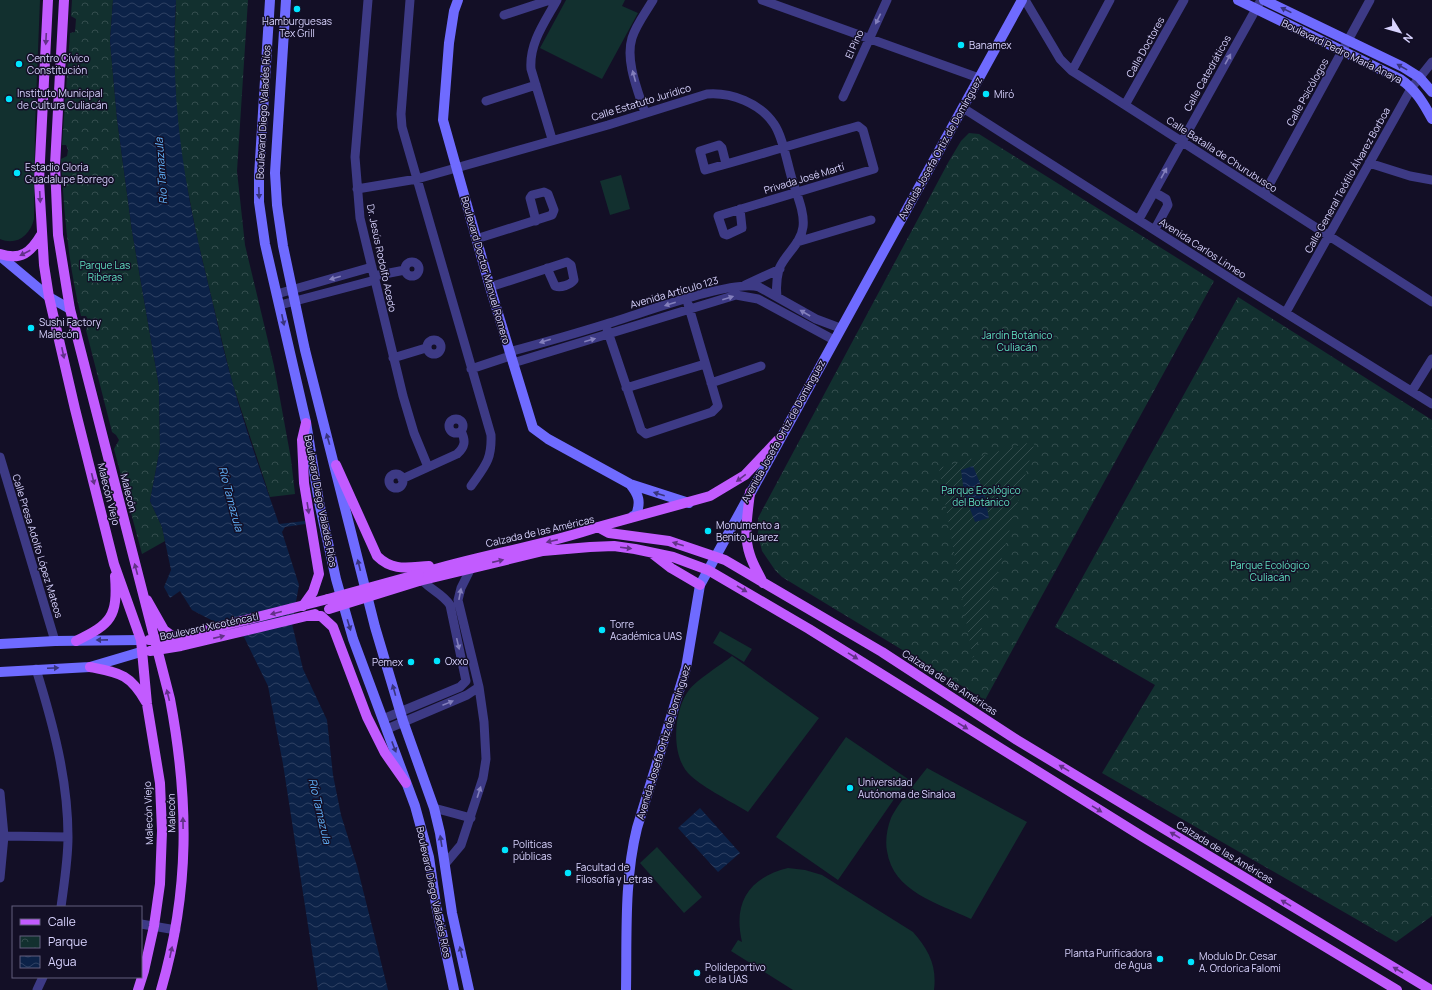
<svg xmlns="http://www.w3.org/2000/svg" width="1432" height="990" viewBox="0 0 1432 990" font-family="Manrope,sans-serif">
<defs>
<pattern id="park-crowns" width="20" height="18" patternUnits="userSpaceOnUse"><rect width="20" height="18" fill="#12302f"/><path d="M2 6a3 3 0 1 1 6 0M12 15a3 3 0 1 1 6 0" fill="none" stroke="#344d4e"/></pattern>
<pattern id="garden-furrows" width="10" height="10" patternUnits="userSpaceOnUse"><rect width="10" height="10" fill="#12302f"/><path d="M-1 1l2-2M0 10L10 0M9 11l2-2" fill="none" stroke="#344d4e"/></pattern>
<pattern id="water-waves" width="16" height="10" patternUnits="userSpaceOnUse"><rect width="16" height="10" fill="#0c2248"/><path d="M0 5q4-4 8 0t8 0" fill="none" stroke="#2f4163"/></pattern>
</defs>
<rect width="100%" height="100%" fill="#130f26"/>
<path fill="url(#park-crowns)" d="M 72,0 L 113,0 L 110,41 L 117,119 L 132,231 L 159,386 L 160,448 L 150,501 L 162,527 L 165,541 L 142,554 L 114,449 L 119,440 L 116,435 L 112,432 L 86,330 L 89,321 L 86,316 L 81,316 C 68,263 64,213 61,159 L 67,156 L 68,150 L 66,145 L 62,145 L 70,33 L 75,32 L 76,19 L 71,16 Z
M 176,0 L 248,0 L 237,171 L 245,245 L 274,366 L 291,459 L 295,494 L 270,497 L 232,382 L 198,242 L 182,161 L 176,104 L 174,55 Z
M 969,133 L 979,134 L 1214,281 L 985,700 L 782,577 L 775,570 L 762,551 L 758,535 L 758,518 L 949,161 L 961,141 Z
M 1238,297 L 1432,420 L 1432,916 L 1396,942 L 1102,773 L 1155,685 L 1055,627 Z"/>
<path fill="url(#garden-furrows)" d="M 1035,441 L 973,659 L 939,468 Z"/>
<path fill="#12302f" d="M 0,0 L 40,0 L 35,127 L 34,219 C 30,236 16,246 0,239 Z
M 566,0 L 625,0 L 622,6 L 638,13 L 602,79 L 540,48 Z
M 621,175 L 630,209 L 610,215 L 600,181 Z
M 720,631 L 752,649 L 744,662 L 713,643 Z
M 732,656 L 819,718 L 748,812 C 732,802 704,788 691,776 C 670,758 673,711 689,690 C 696,680 721,665 732,656 Z
M 846,737 L 908,779 L 838,880 L 776,837 Z
M 927,768 L 1027,822 L 971,919 C 938,903 893,892 887,851 C 885,841 887,828 891,818 C 897,805 917,781 927,768 Z
M 657,847 L 702,897 L 684,913 L 640,863 Z
M 788,868 L 805,870 L 822,875 L 913,932 C 929,950 937,966 934,990 L 793,990 L 731,951 L 738,940 L 742,942 C 733,903 748,878 788,868 Z"/>
<path fill="url(#water-waves)" d="M 113,0 L 176,0 C 170,92 182,174 203,263 C 213,302 221,342 232,381 C 245,428 263,478 279,524 L 305,521 L 305,524 L 285,527 L 282,532 L 299,585 L 292,624 L 303,669 L 327,720 L 333,775 L 341,815 L 357,866 L 388,990 L 318,990 L 283,764 L 268,686 L 244,637 L 192,610 L 180,591 L 170,598 L 164,587 L 171,570 L 162,527 L 150,501 L 160,448 L 159,386 L 132,231 L 117,119 L 110,41 Z
M 973,466 L 984,493 L 989,518 L 975,522 L 964,493 L 961,470 Z
M 700,808 L 740,853 L 718,872 L 678,828 Z"/>
<g fill="none" stroke-linecap="round" stroke-linejoin="round">
<path stroke="#3d3a85" stroke-width="9" d="M 368,0 L 355,157 L 360,218 L 403,396 L 414,433 L 428,467
M 410,0 L 401,114 L 402,127 L 491,435 C 492,460 485,466 471,486
M 762,0 L 979,78
M 1025,0 L 1060,59 L 1072,71 L 1432,302
M 504,15 L 550,0
M 1072,71 L 1110,0
M 843,97 L 887,0
M 486,101 L 536,85
M 1125,105 L 1184,0
M 963,108 L 1239,284 L 1432,404
M 645,113 C 638,91 625,61 632,38 C 636,25 646,12 653,0
M 552,139 L 531,69 C 529,43 545,22 557,0
M 1369,163 L 1410,176 L 1432,180
M 726,164 L 722,148 L 719,145 L 700,151 L 705,170 C 756,156 807,140 858,126 L 863,130 L 874,169 L 718,216 L 724,234 L 727,235 L 742,228 L 740,209
M 357,189 L 417,179 L 608,125 L 707,94 C 731,92 760,103 774,124 C 783,137 787,163 792,179 C 796,193 805,212 803,227 C 801,244 785,254 779,269 C 777,277 776,288 777,296
M 1154,192 L 1166,199 L 1168,205 L 1155,229
M 1264,194 L 1370,0
M 1139,219 L 1261,0
M 476,239 L 549,216 L 552,215 L 554,210 L 548,194 L 544,192 L 532,195 L 530,198 L 536,221
M 797,242 L 871,220
M405 269a7 7 0 1 1 14 0a7 7 0 1 1-14 0Z
M 374,276 L 405,270
M 745,285 L 780,269
M 490,287 L 567,262 L 571,265 L 574,280 C 570,285 561,288 555,286 L 547,268
M 277,294 L 372,267
M 280,305 L 375,280
M 1286,312 L 1412,87 L 1432,62
M 607,329 L 641,430 L 646,434 L 712,412 L 718,406 L 688,304
M427 347a7 7 0 1 1 14 0a7 7 0 1 1-14 0Z
M 509,352 C 542,343 574,334 606,324 C 638,315 731,279 759,287 L 816,319 L 840,328
M 393,358 L 426,348
M 513,363 L 736,295 L 758,299 L 834,340
M 471,369 L 510,356
M 711,383 L 761,366
M 626,388 L 705,364
M 1412,391 L 1432,359
M449 426a7 7 0 1 1 14 0a7 7 0 1 1-14 0Z
M 0,457 L 55,641
M389 481a7 7 0 1 1 14 0a7 7 0 1 1-14 0Z
M 402,479 L 457,454 C 465,447 466,441 461,431
M 36,669 C 53,724 68,779 68,837 C 68,860 64,884 61,907
M 383,719 L 460,687 L 466,681 L 450,605 C 443,594 431,590 423,581
M 387,729 L 467,695 L 479,687 L 458,600 L 461,588 L 471,568
M 0,793 L 4,836 L 0,878
M 434,808 L 471,818
M 4,836 L 68,837
M 445,864 L 461,845 L 483,778 L 486,759 L 484,722 L 479,687
M 141,924 L 176,930
M 37,990 L 43,977"/>
<path stroke="#6f6bff" stroke-width="10" d="M 270,0 L 259,176 L 259,202 L 265,244 L 306,422 L 319,502 L 336,579 L 353,639 L 415,806 L 429,857 L 436,905 L 454,990
M 286,0 L 275,173 L 277,205 L 283,246 L 305,350 L 375,627 L 403,721 L 434,808 L 440,833 L 452,913 L 469,990
M 458,0 L 454,11 L 449,43 L 443,120 L 490,287 L 533,428 L 548,439 L 630,484 L 689,503
M 1238,0 L 1400,79 C 1415,89 1423,102 1432,119
M 1264,0 L 1403,67 L 1419,77 L 1432,92
M 0,256 L 49,297 L 70,309
M 630,484 C 639,495 641,502 636,515 L 633,516
M 0,644 L 55,641 L 141,640
M 0,672 L 90,667 L 144,651
M 626,990 C 627,936 624,880 637,828 L 686,668 L 700,585 L 1022,0"/>
<path stroke="#c25bff" stroke-width="10" d="M 48,0 L 39,181 L 44,265 L 49,297 L 75,409 L 114,564 L 141,640 L 147,704 L 160,783 L 162,831 L 160,884 L 154,926 L 144,971 L 138,990
M 64,0 L 55,165 L 58,235 L 70,309 L 170,699 C 189,800 190,890 161,990
M 0,254 C 21,261 31,252 41,235
M 336,465 L 377,556 C 393,572 409,567 429,566
M 750,492 C 748,513 743,535 750,555 C 753,565 759,574 763,583
M 598,527 L 710,496 L 745,475 L 778,440
M 653,554 L 671,568 L 700,585
M 419,574 C 478,555 540,547 598,527 L 609,533 L 669,541 L 725,560 L 882,652 L 1017,740 L 1431,990
M 419,581 L 543,551 L 590,547 L 614,546 L 635,549 L 673,557 L 708,570 L 809,629 L 1143,837 L 1397,990
M 147,600 L 164,630 L 175,638
M 303,606 L 313,592 L 319,574 L 304,483 L 302,440 L 306,423
M 309,616 L 321,616 L 333,627 L 367,717 L 385,753 L 406,783
M 149,640 L 175,638 L 328,599
M 76,641 C 111,624 118,617 115,576
M 150,651 L 181,646 L 315,614
M 90,667 C 120,673 130,674 146,702"/>
<path stroke="#c25bff" stroke-width="10" d="M 328,599 L 419,574
M 329,609 L 419,581"/>
</g>
<defs><path id="oneway-solid" d="M-6-.8H1V-3.2L6.5 0L1 3.2V.8H-6Z"/></defs>
<g fill="#38347d">
<use href="#oneway-solid" transform="translate(1286 10) rotate(-154)"/>
<use href="#oneway-solid" transform="translate(1402 67) rotate(-151)"/>
<use href="#oneway-solid" transform="translate(259 193) rotate(88)"/>
<use href="#oneway-solid" transform="translate(283 320) rotate(78)"/>
<use href="#oneway-solid" transform="translate(328 439) rotate(-106)"/>
<use href="#oneway-solid" transform="translate(659 494) rotate(-163)"/>
<use href="#oneway-solid" transform="translate(359 565) rotate(-104)"/>
<use href="#oneway-solid" transform="translate(349 625) rotate(73)"/>
<use href="#oneway-solid" transform="translate(102 640) rotate(179)"/>
<use href="#oneway-solid" transform="translate(53 668) rotate(-2)"/>
<use href="#oneway-solid" transform="translate(394 690) rotate(-106)"/>
<use href="#oneway-solid" transform="translate(394 747) rotate(69)"/>
<use href="#oneway-solid" transform="translate(441 841) rotate(-99)"/>
<use href="#oneway-solid" transform="translate(461 952) rotate(-103)"/>
</g>
<g fill="#837fbc">
<use href="#oneway-solid" transform="translate(878 19) rotate(116)"/>
<use href="#oneway-solid" transform="translate(1228 59) rotate(-61)"/>
<use href="#oneway-solid" transform="translate(634 76) rotate(-105)"/>
<use href="#oneway-solid" transform="translate(1164 173) rotate(-61)"/>
<use href="#oneway-solid" transform="translate(335 278) rotate(164)"/>
<use href="#oneway-solid" transform="translate(728 298) rotate(-17)"/>
<use href="#oneway-solid" transform="translate(670 304) rotate(163)"/>
<use href="#oneway-solid" transform="translate(805 313) rotate(-150)"/>
<use href="#oneway-solid" transform="translate(590 340) rotate(-16)"/>
<use href="#oneway-solid" transform="translate(545 341) rotate(163)"/>
<use href="#oneway-solid" transform="translate(460 594) rotate(-79)"/>
<use href="#oneway-solid" transform="translate(458 644) rotate(77)"/>
<use href="#oneway-solid" transform="translate(448 703) rotate(-22)"/>
<use href="#oneway-solid" transform="translate(479 792) rotate(-72)"/>
</g>
<g fill="#623188">
<use href="#oneway-solid" transform="translate(46 39) rotate(93)"/>
<use href="#oneway-solid" transform="translate(40 197) rotate(87)"/>
<use href="#oneway-solid" transform="translate(25 253) rotate(153)"/>
<use href="#oneway-solid" transform="translate(63 353) rotate(78)"/>
<use href="#oneway-solid" transform="translate(741 478) rotate(143)"/>
<use href="#oneway-solid" transform="translate(93 479) rotate(76)"/>
<use href="#oneway-solid" transform="translate(308 508) rotate(81)"/>
<use href="#oneway-solid" transform="translate(552 541) rotate(167)"/>
<use href="#oneway-solid" transform="translate(678 544) rotate(-163)"/>
<use href="#oneway-solid" transform="translate(626 548) rotate(7)"/>
<use href="#oneway-solid" transform="translate(498 561) rotate(-13)"/>
<use href="#oneway-solid" transform="translate(136 569) rotate(-105)"/>
<use href="#oneway-solid" transform="translate(742 589) rotate(31)"/>
<use href="#oneway-solid" transform="translate(276 613) rotate(166)"/>
<use href="#oneway-solid" transform="translate(219 637) rotate(-13)"/>
<use href="#oneway-solid" transform="translate(853 656) rotate(32)"/>
<use href="#oneway-solid" transform="translate(168 695) rotate(-104)"/>
<use href="#oneway-solid" transform="translate(963 726) rotate(32)"/>
<use href="#oneway-solid" transform="translate(1064 768) rotate(-149)"/>
<use href="#oneway-solid" transform="translate(1097 809) rotate(32)"/>
<use href="#oneway-solid" transform="translate(183 823) rotate(-91)"/>
<use href="#oneway-solid" transform="translate(1175 835) rotate(-149)"/>
<use href="#oneway-solid" transform="translate(1286 903) rotate(-149)"/>
<use href="#oneway-solid" transform="translate(171 952) rotate(-78)"/>
<use href="#oneway-solid" transform="translate(1398 970) rotate(-149)"/>
</g>
<g fill="#00e5ff" stroke="#130f26" stroke-width="1.5">
<circle cx="297" cy="9" r="4"/>
<circle cx="961" cy="45" r="4"/>
<circle cx="19" cy="64" r="4"/>
<circle cx="986" cy="94" r="4"/>
<circle cx="9" cy="99" r="4"/>
<circle cx="17" cy="173" r="4"/>
<circle cx="31" cy="328" r="4"/>
<circle cx="708" cy="531" r="4"/>
<circle cx="602" cy="630" r="4"/>
<circle cx="437" cy="661" r="4"/>
<circle cx="411" cy="662" r="4"/>
<circle cx="850" cy="788" r="4"/>
<circle cx="505" cy="850" r="4"/>
<circle cx="568" cy="873" r="4"/>
<circle cx="1160" cy="959" r="4"/>
<circle cx="1191" cy="962" r="4"/>
<circle cx="697" cy="973" r="4"/>
</g>
<g text-anchor="middle" stroke-width="3" stroke-linejoin="round" paint-order="stroke">
<g font-size="10" fill="#d9d4ff" stroke="#130f26" text-anchor="start">
<text x="297" y="25" text-anchor="middle">Hamburguesas<tspan x="297" dy="12">Tex Grill</tspan></text>
<text x="969" y="49">Banamex</text>
<text x="27" y="62">Centro Cívico<tspan x="27" dy="12">Constitución</tspan></text>
<text x="17" y="97">Instituto Municipal<tspan x="17" dy="12">de Cultura Culiacán</tspan></text>
<text x="994" y="98">Miró</text>
<text x="25" y="171">Estadio Gloria<tspan x="25" dy="12">Guadalupe Borrego</tspan></text>
<text x="39" y="326">Sushi Factory<tspan x="39" dy="12">Malecón</tspan></text>
<text x="716" y="529">Monumento a<tspan x="716" dy="12">Benito Juarez</tspan></text>
<text x="610" y="628">Torre<tspan x="610" dy="12">Académica UAS</tspan></text>
<text x="445" y="665">Oxxo</text>
<text x="403" y="666" text-anchor="end">Pemex</text>
<text x="858" y="786">Universidad<tspan x="858" dy="12">Autónoma de Sinaloa</tspan></text>
<text x="513" y="848">Politicas<tspan x="513" dy="12">públicas</tspan></text>
<text x="576" y="871">Facultad de<tspan x="576" dy="12">Filosofía y Letras</tspan></text>
<text x="1152" y="957" text-anchor="end">Planta Purificadora<tspan x="1152" dy="12">de Agua</tspan></text>
<text x="1199" y="960">Modulo Dr. Cesar<tspan x="1199" dy="12">A. Ordorica Falomi</tspan></text>
<text x="705" y="971">Polideportivo<tspan x="705" dy="12">de la UAS</tspan></text>
</g>
<g font-size="10" fill="#d9d4ff" stroke="#130f26">
<text transform="translate(854 44) rotate(-66)" y="4">El Pino</text>
<text transform="translate(1145 47) rotate(-61)" y="4">Calle Doctores</text>
<text transform="translate(1342 51) rotate(26)" y="4">Boulevard Pedro María Anaya</text>
<text transform="translate(1207 73) rotate(-61)" y="4">Calle Catedráticos</text>
<text transform="translate(1307 92) rotate(-61)" y="4">Calle Psicólogos</text>
<text transform="translate(641 102) rotate(-17)" y="4">Calle Estatuto Jurídico</text>
<text transform="translate(263 112) rotate(-87)" y="4">Boulevard Diego Valadés Ríos</text>
<text transform="translate(940 148) rotate(-61)" y="4">Avenida Josefa Ortiz de Domínguez</text>
<text transform="translate(1222 154) rotate(33)" y="4">Calle Batalla de Churubusco</text>
<text transform="translate(804 178) rotate(-17)" y="4">Privada José Martí</text>
<text transform="translate(1347 180) rotate(-61)" y="4">Calle General Teófilo Álvarez Borboa</text>
<text transform="translate(1203 248) rotate(33)" y="4">Avenida Carlos Linneo</text>
<text transform="translate(382 258) rotate(78)" y="4">Dr. Jesús Rodolfo Acedo</text>
<text transform="translate(486 270) rotate(74)" y="4">Boulevard Doctor Manuel Romero</text>
<text transform="translate(674 292) rotate(-16)" y="4">Avenida Artículo 123</text>
<text transform="translate(783 431) rotate(-61)" y="4">Avenida Josefa Ortiz de Domínguez</text>
<text transform="translate(129 493) rotate(76)" y="4">Malecón</text>
<text transform="translate(109 494) rotate(76)" y="4">Malecón Viejo</text>
<text transform="translate(321 501) rotate(79)" y="4">Boulevard Diego Valadés Ríos</text>
<text transform="translate(540 531) rotate(-13)" y="4">Calzada de las Américas</text>
<text transform="translate(38 546) rotate(73)" y="4">Calle Presa Adolfo López Mateos</text>
<text transform="translate(209 626) rotate(-12)" y="4">Boulevard Xicoténcatl</text>
<text transform="translate(950 682) rotate(33)" y="4">Calzada de las Américas</text>
<text transform="translate(663 742) rotate(-73)" y="4">Avenida Josefa Ortiz de Domínguez</text>
<text transform="translate(148 813) rotate(-92)" y="4">Malecón Viejo</text>
<text transform="translate(171 813) rotate(-91)" y="4">Malecón</text>
<text transform="translate(1225 852) rotate(31)" y="4">Calzada de las Américas</text>
<text transform="translate(434 892) rotate(78)" y="4">Boulevard Diego Valadés Ríos</text>
</g>
<g font-size="10" fill="#5fe0c0" stroke="#130f26">
<text x="105" y="269">Parque Las<tspan x="105" dy="12">Riberas</tspan></text>
<text x="1017" y="339">Jardín Botánico<tspan x="1017" dy="12">Culiacán</tspan></text>
<text x="981" y="494">Parque Ecológico<tspan x="981" dy="12">del Botánico</tspan></text>
<text x="1270" y="569">Parque Ecológico<tspan x="1270" dy="12">Culiacán</tspan></text>
</g>
<g font-size="11" font-style="italic" fill="#62b6ff" stroke="#130f26">
<text transform="translate(161 171) rotate(-94)" y="4">Río Tamazula</text>
<text transform="translate(231 499) rotate(75)" y="4">Río Tamazula</text>
<text transform="translate(320 811) rotate(77)" y="4">Río Tamazula</text>
</g>
</g>
<rect x="12" y="906" width="130" height="72" fill="#130f26" stroke="#625e7d"/>
<rect x="20" y="919" width="20" height="6" fill="#c25bff" stroke="#625e7d"/>
<text x="48" y="926" font-size="12" fill="#d9d4ff">Calle</text>
<rect x="20" y="936" width="20" height="12" fill="url(#park-crowns)" stroke="#625e7d"/>
<text x="48" y="946" font-size="12" fill="#d9d4ff">Parque</text>
<rect x="20" y="956" width="20" height="12" fill="url(#water-waves)" stroke="#625e7d"/>
<text x="48" y="966" font-size="12" fill="#d9d4ff">Agua</text>
<g transform="translate(1400 32) rotate(127)" stroke="#130f26" stroke-width="3" paint-order="stroke">
<path d="M0-3L7 15L0 10L-7 15Z" fill="#d9d4ff"/>
<text y="-6" font-size="11" font-weight="bold" text-anchor="middle" fill="#d9d4ff">N</text>
</g>
</svg>
